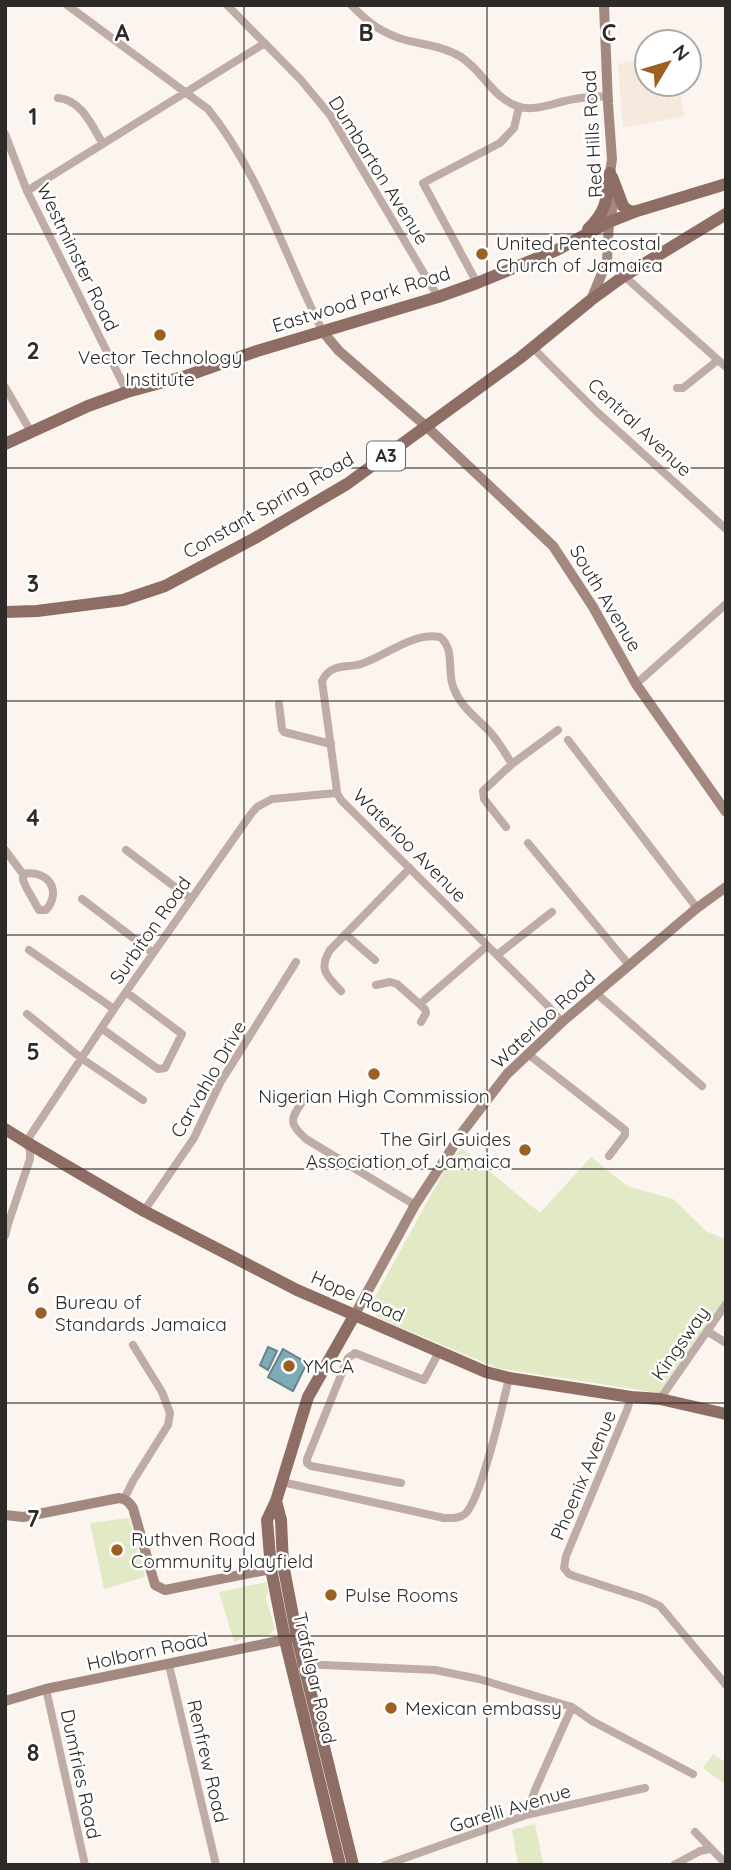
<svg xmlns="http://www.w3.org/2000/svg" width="731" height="1870" viewBox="0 0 731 1870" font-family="Quicksand,sans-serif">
<rect width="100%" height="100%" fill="#fcf5ef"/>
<path fill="#f6e9dd" d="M 647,58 L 647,84 L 678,84 L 685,116 L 623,128 L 618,64 Z"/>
<path fill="#e1e9c5" d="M 461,1148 L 540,1213 L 591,1157 L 627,1186 L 673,1199 L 706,1231 L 722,1238 L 726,1237 L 726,1297 L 659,1393 L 497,1368 L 381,1319 L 373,1312 L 371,1304 L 448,1164 Z
M 129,1518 L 145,1577 L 104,1589 L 90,1523 Z
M 266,1582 L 268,1589 L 266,1599 L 275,1629 L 269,1635 L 248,1637 L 234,1642 L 219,1592 Z
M 713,1754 L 726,1763 L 726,1785 L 703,1768 Z
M 535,1824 L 543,1863 L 540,1865 L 518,1865 L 512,1830 Z"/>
<path fill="#7dabb6" stroke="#65848b" stroke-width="2" d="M 268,1347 L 277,1351 L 268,1370 L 260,1365 Z
M 283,1349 L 307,1363 L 293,1391 L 268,1377 Z"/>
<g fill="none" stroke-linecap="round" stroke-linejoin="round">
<path stroke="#bfaca6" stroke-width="8" d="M 67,5 L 208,109 C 261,175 285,257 323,332
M 227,5 L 301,80 L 330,115 L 438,297
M 351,5 C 367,21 377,30 399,38 C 420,45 442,45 461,57 C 483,71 492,97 517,106 C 534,113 558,101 575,99 C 586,97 597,97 607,96
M 58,98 C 82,100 92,126 103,144
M 5,134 L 27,191 L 127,392
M 27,191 L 265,43
M 624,276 L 726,367
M 477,283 L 423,183 L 500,143 L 514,128 L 519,107
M 533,348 L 596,411 L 726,529
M 5,387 L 31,432
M 677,388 L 683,388 L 718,360
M 636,684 L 726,604
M 279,704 L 282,729 L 284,732 L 331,744
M 568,740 L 697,908
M 512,764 C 505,753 499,742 490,732 C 477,718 461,707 454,689 C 446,672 456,650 440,637 C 412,632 386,656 361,664 C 352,667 342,665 334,669 C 328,671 325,675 322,681 L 336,784 L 337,793 L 341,800 L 547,1005 L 562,1022
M 506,827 L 484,799 L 483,791 L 512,764 L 558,730
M 528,843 L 629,965
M 5,850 L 23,874 L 23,880 L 26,887 L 39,910 L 46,910 C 63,890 47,869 23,874
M 126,850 L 191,899
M 82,899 L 153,953
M 345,934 L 375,960
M 29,950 L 114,1009
M 497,955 L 552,912
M 376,985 L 390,982 L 397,984 L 425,1009 L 426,1013 L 421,1022
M 341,991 C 327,976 318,970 330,950 L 410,868
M 596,993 L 702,1086
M 420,1004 L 487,946
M 27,1014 L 81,1058 L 143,1100
M 101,1028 L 158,1069 L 165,1068 L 182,1034 L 126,992
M 528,1054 L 625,1130 L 625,1135 L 609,1156
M 304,1099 C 291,1119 287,1122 306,1139 L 415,1205
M 144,1211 L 194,1138 L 220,1083 L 296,962
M 5,1236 L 8,1224 L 30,1159 L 30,1150 L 26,1142 L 114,1009 L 251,814 L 257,807 L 272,799 L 337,793
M 707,1331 L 726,1343
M 631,1397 L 627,1410 L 566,1556 L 564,1568 L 569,1574 L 574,1576 L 645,1599 L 660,1606 L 726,1685
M 660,1399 L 726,1304
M 282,1482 L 444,1518 C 451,1518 459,1519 465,1514 C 481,1500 503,1403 509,1378
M 401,1483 L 311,1466 L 307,1463 L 307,1459 L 348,1358 L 355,1353 L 424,1380 L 439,1352
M 124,1499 L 133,1481 L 168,1425 L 170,1413 L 162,1392 L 133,1345
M 301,1664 L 435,1670 L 479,1679 L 572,1707 L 592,1721 L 693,1774
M 169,1665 L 216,1865
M 46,1689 L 85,1865
M 526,1815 L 535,1790 L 572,1707
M 695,1832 L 726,1864
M 385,1865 L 526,1815 L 645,1788
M 674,1865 L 700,1851 L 710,1849"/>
<path stroke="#a3887f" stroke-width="10" d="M 591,300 L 607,261 L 609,222 L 614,202 L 610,173 L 612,159 L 608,104 L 604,5
M 323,332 L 339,351 L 427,427 L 553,546 L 593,607 L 636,684 L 726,812
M 354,1316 L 415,1205 L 464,1130 L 507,1074 L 562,1022 L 697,908 L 726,887
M 5,1515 L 23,1517 L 119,1498 C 126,1499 129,1502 133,1508 L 155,1585 L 165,1590 L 271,1569
M 5,1701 L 46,1689 L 293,1638"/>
<path stroke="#8e6e64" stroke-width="12" d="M 612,177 L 623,206 L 630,212 L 637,211
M 588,229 C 607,211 607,198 610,173
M 5,444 L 88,406 L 127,392 L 186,376 L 257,351 L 438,297 L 477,283 L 557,250 L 609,222 L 637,211 L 726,184
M 5,612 L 37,611 L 123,600 L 165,586 L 255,538 L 347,484 L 520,358 L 591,300 L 624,276 L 726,214
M 5,1129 L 26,1142 L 144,1211 L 297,1290 L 486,1372 L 509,1378 L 631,1397 L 660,1399 L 726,1414
M 276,1501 L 281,1520 L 283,1564 L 297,1637 L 353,1865
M 340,1865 L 285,1640 L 271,1569 L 267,1520 L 276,1501 L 308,1397 L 354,1316"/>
</g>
<path fill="none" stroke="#2d2a28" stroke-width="2" stroke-opacity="0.55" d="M 244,5 L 244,1865M 487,5 L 487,1865M 5,234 L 726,234M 5,468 L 726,468M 5,701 L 726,701M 5,935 L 726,935M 5,1169 L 726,1169M 5,1403 L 726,1403M 5,1636 L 726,1636"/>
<g fill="#9c6022" stroke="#fff" stroke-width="2.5">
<circle cx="482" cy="254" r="7"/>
<circle cx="160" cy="335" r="7"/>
<circle cx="374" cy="1074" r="7"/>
<circle cx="525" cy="1150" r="7"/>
<circle cx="41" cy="1313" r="7"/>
<circle cx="289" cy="1366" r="7"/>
<circle cx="117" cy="1550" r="7"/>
<circle cx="331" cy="1595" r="7"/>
<circle cx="391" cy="1708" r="7"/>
</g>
<g text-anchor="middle" stroke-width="5" stroke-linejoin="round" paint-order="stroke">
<rect fill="#fff" stroke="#6c6a68" stroke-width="2" x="367" y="441.5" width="38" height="29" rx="5"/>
<g font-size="18" font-weight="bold" fill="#2d2a28">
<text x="386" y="462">A3</text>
</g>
<g font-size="19" fill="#2d2a28" stroke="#fff">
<text transform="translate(592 134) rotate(-93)" y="7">Red Hills Road</text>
<text transform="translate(379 170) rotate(58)" y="7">Dumbarton Avenue</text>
<text transform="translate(78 257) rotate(64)" y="7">Westminster Road</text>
<text transform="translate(361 299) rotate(-17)" y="7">Eastwood Park Road</text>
<text transform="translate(640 427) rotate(43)" y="7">Central Avenue</text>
<text transform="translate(268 505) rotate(-30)" y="7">Constant Spring Road</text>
<text transform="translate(606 598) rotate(59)" y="7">South Avenue</text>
<text transform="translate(410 845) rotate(45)" y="7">Waterloo Avenue</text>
<text transform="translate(150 930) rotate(-55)" y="7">Surbiton Road</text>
<text transform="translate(543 1019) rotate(-43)" y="7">Waterloo Road</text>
<text transform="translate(208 1079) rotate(-60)" y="7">Carvahlo Drive</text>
<text transform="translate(358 1296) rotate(24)" y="7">Hope Road</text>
<text transform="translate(680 1343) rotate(-55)" y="7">Kingsway</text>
<text transform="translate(583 1475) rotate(-67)" y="7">Phoenix Avenue</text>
<text transform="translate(147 1651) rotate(-12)" y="7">Holborn Road</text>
<text transform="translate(315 1678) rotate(77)" y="7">Trafalgar Road</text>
<text transform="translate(208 1761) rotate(77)" y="7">Renfrew Road</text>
<text transform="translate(81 1774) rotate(78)" y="7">Dumfries Road</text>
<text transform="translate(510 1808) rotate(-17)" y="7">Garelli Avenue</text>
</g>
<g font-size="19" fill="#2d2a28" stroke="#fff" text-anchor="start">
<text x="496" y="250">United Pentecostal<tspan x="496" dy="22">Church of Jamaica</tspan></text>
<text x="160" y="364" text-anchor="middle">Vector Technology<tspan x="160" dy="22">Institute</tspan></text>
<text x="374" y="1103" text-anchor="middle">Nigerian High Commission</text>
<text x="511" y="1146" text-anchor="end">The Girl Guides<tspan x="511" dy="22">Association of Jamaica</tspan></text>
<text x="55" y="1309">Bureau of<tspan x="55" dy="22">Standards Jamaica</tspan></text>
<text x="303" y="1373">YMCA</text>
<text x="131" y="1546">Ruthven Road<tspan x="131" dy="22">Community playfield</tspan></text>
<text x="345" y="1602">Pulse Rooms</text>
<text x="405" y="1715">Mexican embassy</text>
</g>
</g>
<g font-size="23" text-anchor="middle" font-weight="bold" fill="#2d2a28" stroke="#fff" stroke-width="5" stroke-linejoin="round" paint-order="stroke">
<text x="122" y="41">A</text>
<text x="366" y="41">B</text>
<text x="609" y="41">C</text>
<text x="33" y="125">1</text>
<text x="33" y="359">2</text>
<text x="33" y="592">3</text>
<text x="33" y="826">4</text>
<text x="33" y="1060">5</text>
<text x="33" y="1294">6</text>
<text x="33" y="1527">7</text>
<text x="33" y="1761">8</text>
</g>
<rect width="731" height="1870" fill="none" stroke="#2d2a28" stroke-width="14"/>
<g transform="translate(668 63) rotate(52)"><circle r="33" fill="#ffffff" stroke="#abaaa9" stroke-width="2"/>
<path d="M0-5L12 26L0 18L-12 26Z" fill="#9c6022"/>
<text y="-10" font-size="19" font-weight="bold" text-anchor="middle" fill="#2d2a28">N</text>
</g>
</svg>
